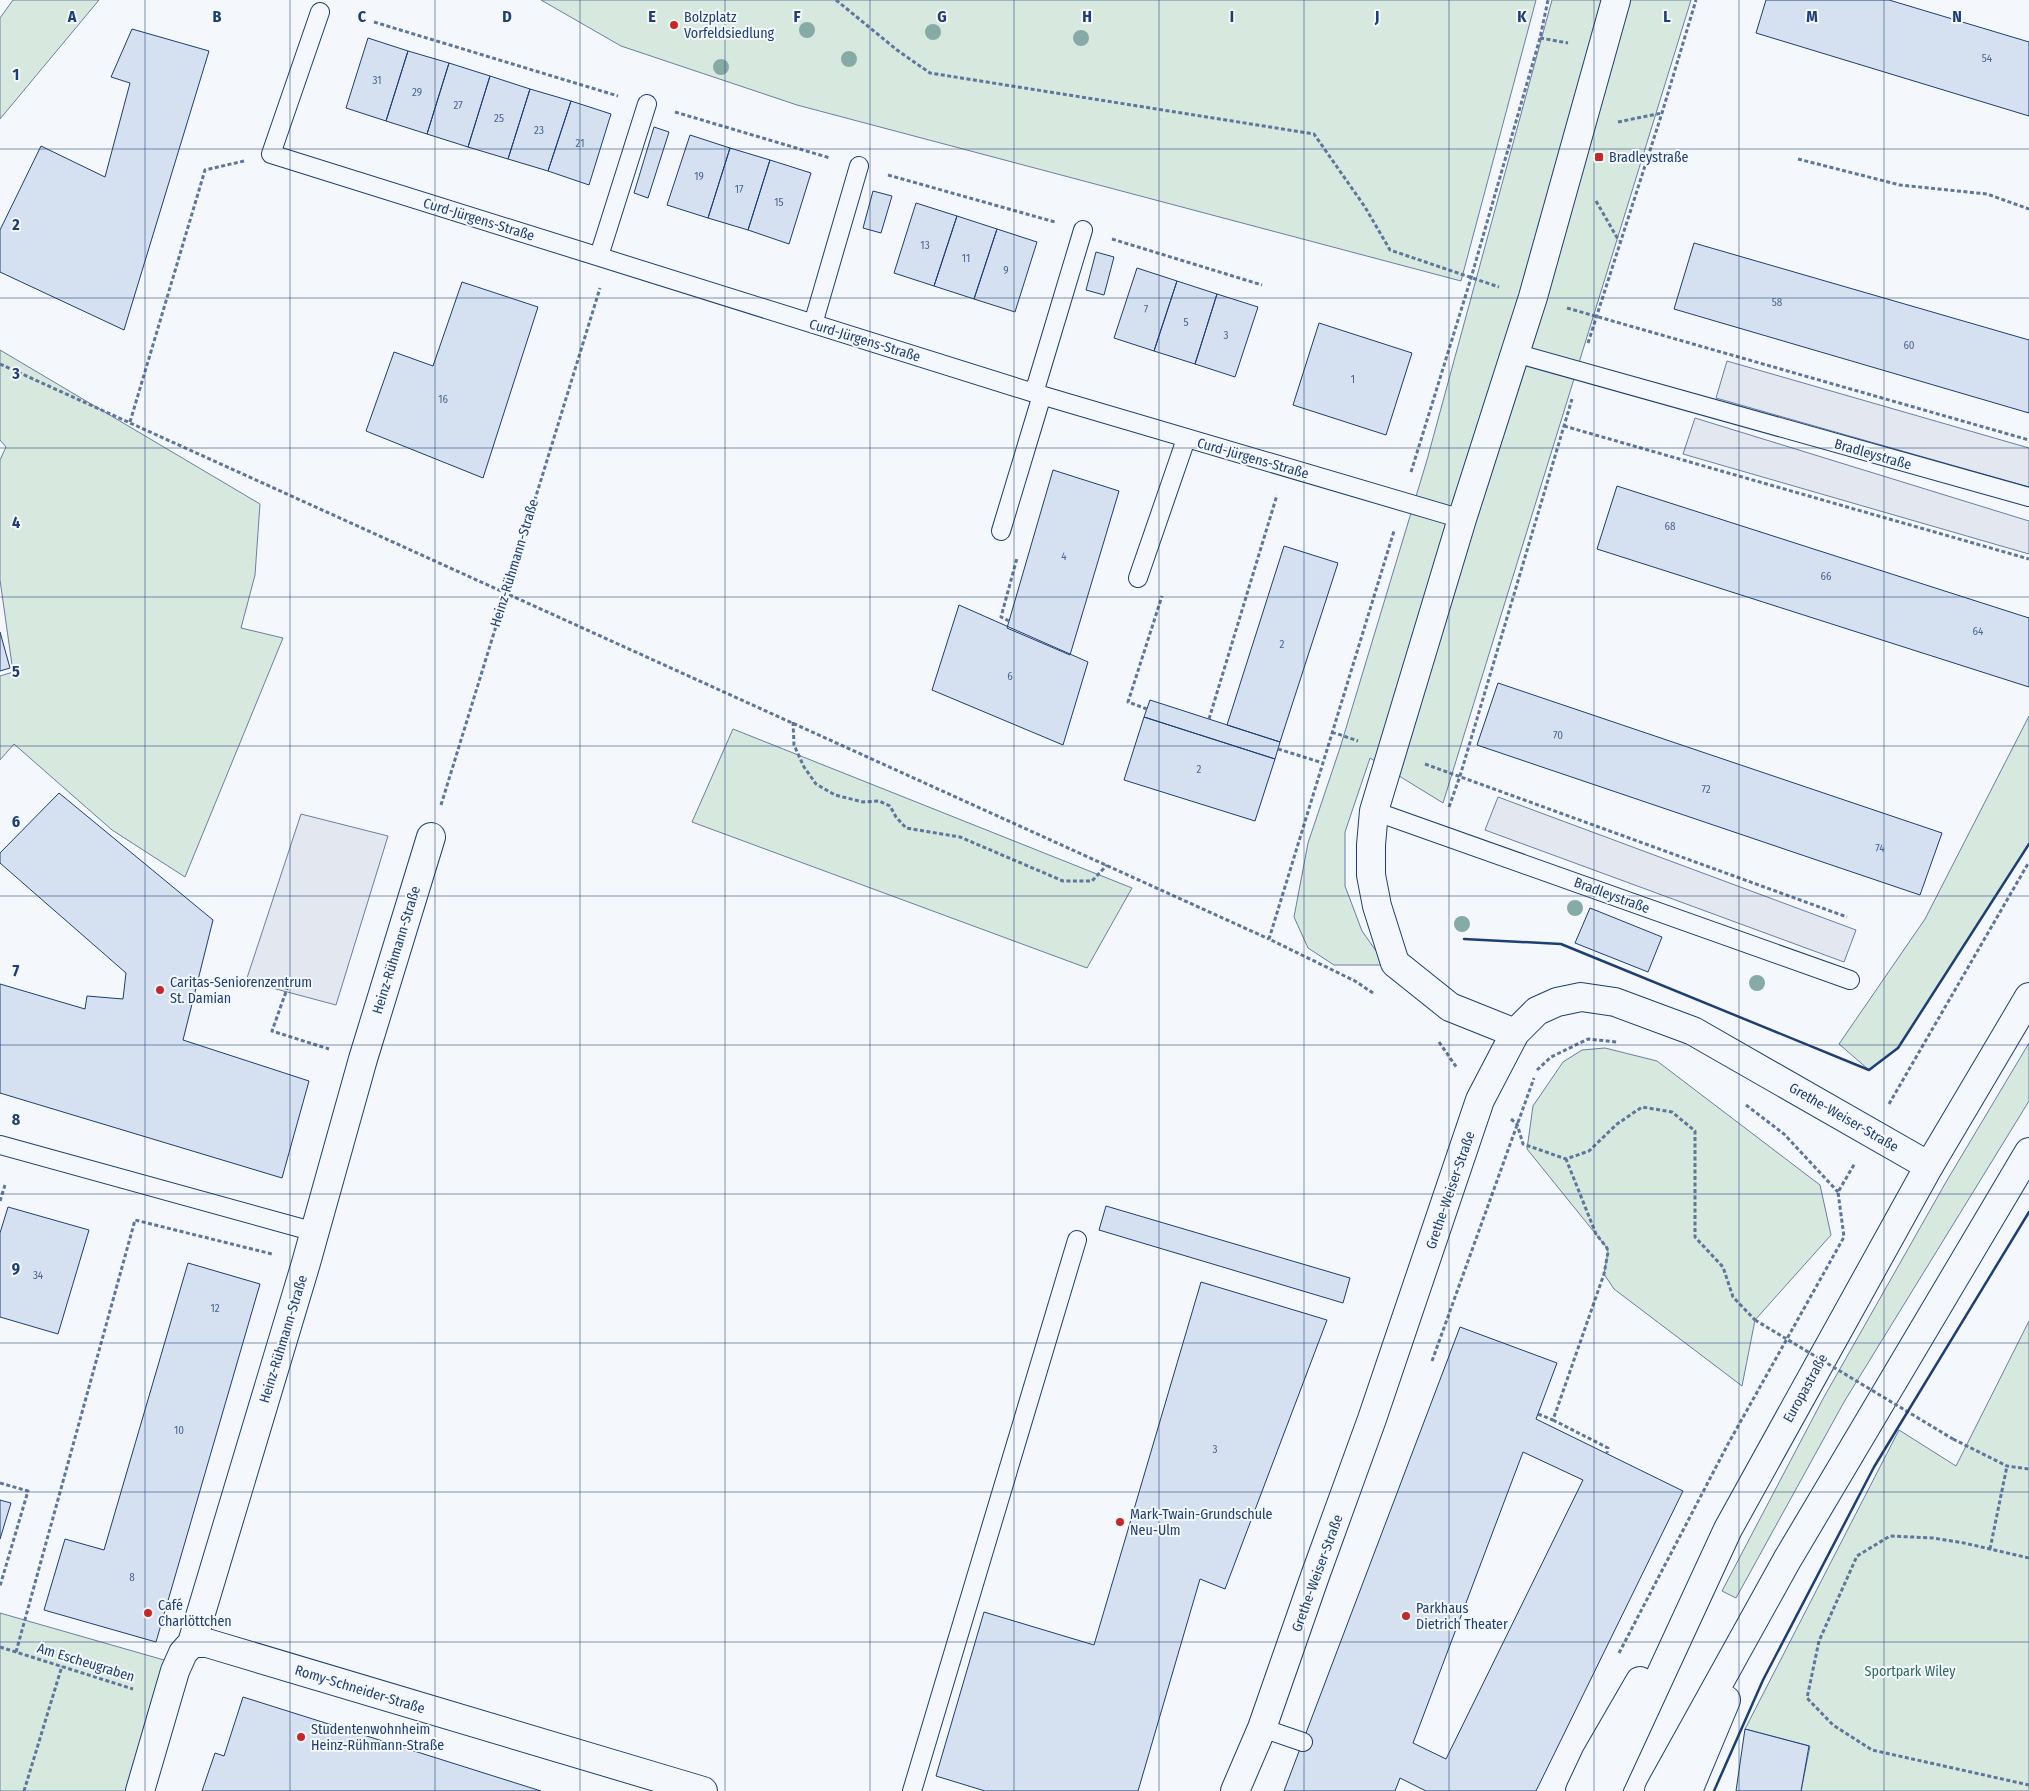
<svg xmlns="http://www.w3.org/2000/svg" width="2029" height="1791" viewBox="0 0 2029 1791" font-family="'Fira Sans Condensed',sans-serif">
<rect width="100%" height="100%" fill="#f4f7fb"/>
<path fill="#d7e8df" stroke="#687fa3" d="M 13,0 L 99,0 L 0,119 L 0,18 Z
M 541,0 L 1536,0 L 1461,281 L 797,105 L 621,46 Z
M 1552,0 L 1691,0 L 1443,803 L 1370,758 L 1345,832 L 1345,886 L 1362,931 L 1386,965 L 1334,965 L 1308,948 L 1294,917 L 1308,843 L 1340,748 L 1427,460 Z
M 0,350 L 260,504 L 255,575 L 241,628 L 283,638 L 185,877 L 112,830 L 14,744 L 0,760 L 0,676 L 13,672 L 0,580 L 0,460 L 6,447 L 0,440 Z
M 2029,716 L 2029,844 L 1898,1048 L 1869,1070 L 1839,1044 L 1925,919 Z
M 733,729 L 1132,888 L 1087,968 L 692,822 Z
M 2029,1043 L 2029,1101 L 1844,1402 L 1736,1598 L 1722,1591 L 1824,1397 L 1946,1182 Z
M 1605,1048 L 1657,1061 L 1820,1185 L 1831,1235 L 1755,1320 L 1742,1386 L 1614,1289 L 1604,1274 L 1608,1252 L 1607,1248 L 1527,1149 L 1533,1106 L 1563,1062 L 1582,1050 Z
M 2029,1321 L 2029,1791 L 1801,1791 L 1810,1746 L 1745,1729 L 1899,1430 L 1956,1466 Z
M 0,1613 L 171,1662 L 134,1791 L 0,1791 Z"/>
<path fill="#e3e8f0" stroke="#687fa3" d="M 1727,361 L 2029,448 L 2029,487 L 1716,398 Z
M 1695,418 L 2029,521 L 2029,554 L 1683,454 Z
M 1498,797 L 1856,930 L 1844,962 L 1485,830 Z
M 301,814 L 388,836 L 336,1005 L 246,981 Z"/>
<path fill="#d5e0f0" stroke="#1d3f73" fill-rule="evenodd" d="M 1766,0 L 1889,0 L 2029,42 L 2029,116 L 1756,33 Z
M 132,29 L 209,51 L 124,330 L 0,272 L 0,230 L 41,146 L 105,177 L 130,83 L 111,77 Z
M 368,38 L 408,51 L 386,121 L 346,108 Z
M 408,51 L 449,63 L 427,134 L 386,121 Z
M 449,63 L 490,76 L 468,147 L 427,134 Z
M 490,76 L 530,89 L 508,159 L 468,147 Z
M 530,89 L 571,101 L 548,171 L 508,159 Z
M 571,101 L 611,114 L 589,185 L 548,171 Z
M 654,127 L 669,132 L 648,198 L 634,193 Z
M 690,135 L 730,148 L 708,218 L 667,205 Z
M 730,148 L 770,160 L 748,230 L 708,218 Z
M 770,160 L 811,173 L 789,244 L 748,230 Z
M 873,191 L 892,196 L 881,233 L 863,228 Z
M 916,203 L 957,216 L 934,286 L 894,273 Z
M 957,216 L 997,229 L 974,299 L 934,286 Z
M 997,229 L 1037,242 L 1015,312 L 974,299 Z
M 1694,243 L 2029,340 L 2029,413 L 1674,309 Z
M 1096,252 L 1114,257 L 1104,295 L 1086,290 Z
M 1137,268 L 1177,281 L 1154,351 L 1114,338 Z
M 1177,281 L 1217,294 L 1195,364 L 1154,351 Z
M 462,282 L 538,307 L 483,478 L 366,431 L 394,352 L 433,366 Z
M 1217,294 L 1258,307 L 1235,377 L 1195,364 Z
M 1319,323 L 1412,353 L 1386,435 L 1293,405 Z
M 1053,470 L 1119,491 L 1070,655 L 1007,628 Z
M 1617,486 L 2029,618 L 2029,687 L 1597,549 Z
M 1284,546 L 1338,563 L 1280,742 L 1227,725 Z
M 959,605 L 1088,662 L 1063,745 L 932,690 Z
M 0,632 L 10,668 L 0,671 Z
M 1498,683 L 1942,833 L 1920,895 L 1477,745 Z
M 1150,700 L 1280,742 L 1275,759 L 1144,717 Z
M 1144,717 L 1275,759 L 1255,821 L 1124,780 Z
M 59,793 L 213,920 L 183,1040 L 309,1081 L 282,1178 L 0,1093 L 0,984 L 85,1009 L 87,996 L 123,999 L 126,973 L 0,863 L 0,853 Z
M 1590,908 L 1662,937 L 1648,972 L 1575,943 Z
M 1106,1206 L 1350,1278 L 1343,1303 L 1099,1230 Z
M 8,1207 L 89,1230 L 58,1334 L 0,1317 L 0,1233 Z
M 188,1263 L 260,1284 L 156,1642 L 44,1610 L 65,1539 L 104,1550 Z
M 1201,1282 L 1327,1320 L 1225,1589 L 1200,1579 L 1138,1791 L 985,1791 L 936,1776 L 984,1612 L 1094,1645 Z
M 1460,1327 L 1557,1363 L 1536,1419 L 1683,1491 L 1536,1791 L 1426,1791 L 1400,1778 L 1395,1791 L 1284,1791 ZM 1523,1452 L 1583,1480 L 1446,1759 L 1413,1743 Z
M 0,1500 L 11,1503 L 0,1539 Z
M 243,1697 L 541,1791 L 202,1791 L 215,1753 L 224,1756 Z
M 1745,1729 L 1809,1746 L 1801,1791 L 1736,1791 Z"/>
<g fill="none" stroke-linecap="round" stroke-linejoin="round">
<g stroke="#1d3f73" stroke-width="20">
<path id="service" d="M 320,12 L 271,154 L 1034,393 L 1462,519
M 599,256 L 647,104
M 813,324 L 859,166
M 1515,353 L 2029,497
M 1034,393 L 1083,230
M 1001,531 L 1042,395
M 1138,578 L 1186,439
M 1374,811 L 1850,980
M 0,1145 L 315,1232
M 1262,1728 L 1303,1742
M 912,1791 L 1077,1240"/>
</g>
<g stroke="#1d3f73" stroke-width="30">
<path id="minor" d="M 1515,1033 L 1450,1007 L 1395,963 L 1377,906 L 1371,875 L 1371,845 L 1374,811 L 1462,519 L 1533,297 L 1616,0
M 192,1643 L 306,1263 L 363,1059 L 431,837
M 140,1791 L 175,1671 L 183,1653 L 192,1643 L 207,1643 L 703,1791
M 1235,1791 L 1262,1728 L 1315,1576 L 1372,1419 L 1480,1100 L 1515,1033 L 1537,1011 L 1557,1002 L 1581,997 L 1615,1002 L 1693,1031 L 1929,1166"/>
</g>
<g stroke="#1d3f73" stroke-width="30">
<path id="primary" d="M 1580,1791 L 1596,1757 L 1640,1681
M 1607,1791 L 1728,1529 L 1929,1166 L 2029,997
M 1659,1791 L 1787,1560 L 2029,1152
M 1688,1791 L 1726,1700"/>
</g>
<path stroke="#5e769c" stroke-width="3" stroke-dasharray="4 2.5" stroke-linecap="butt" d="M 836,0 L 897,50 L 930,73 L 1314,134 L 1365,207 L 1390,250 L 1499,287
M 374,22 L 618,96
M 1540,38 L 1568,43
M 675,112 L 830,158
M 1618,122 L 1662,113
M 1798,159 L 1900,185 L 1987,194 L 2029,209
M 888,175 L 1055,222
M 1596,201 L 1619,241
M 1112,239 L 1262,285
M 1567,308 L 2029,440
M 1588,343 L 1662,113 L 1696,0
M 0,364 L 1269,939
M 130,422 L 205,170 L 244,161
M 1564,426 L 2029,559
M 1411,472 L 1471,278 L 1540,38 L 1548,0
M 1009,621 L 1001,617 L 1017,558
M 1147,709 L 1128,702 L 1162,596
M 1209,719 L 1277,495
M 793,722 L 794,745 L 804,767 L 816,784 L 835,795 L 863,802 L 879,801 L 890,806 L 896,817 L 906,828 L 960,837 L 1063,881 L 1092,881 L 1107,865
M 1332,732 L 1358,741
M 1278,749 L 1323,763
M 1425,764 L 1847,917
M 441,805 L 600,288
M 1449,807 L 1460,776 L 1572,399
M 288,986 L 272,1031 L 329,1049
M 1373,993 L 1355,981 L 1269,939 L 1394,531
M 1439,1042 L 1457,1068
M 1537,1070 L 1551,1057 L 1588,1039 L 1617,1042
M 1889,1104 L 2029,862
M 1746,1105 L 1784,1134 L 1838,1192
M 1511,1119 L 1517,1124 L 1523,1144 L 1566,1159 L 1589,1151 L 1617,1124 L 1642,1107 L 1672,1112 L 1695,1131 L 1695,1237 L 1723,1267 L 1733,1297 L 1755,1320
M 0,1201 L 5,1185
M 1432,1361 L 1534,1078
M 1538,1414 L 1553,1420 L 1604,1274 L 1608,1252 L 1607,1248 L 1596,1234 L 1566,1159
M 1553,1420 L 1608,1448 L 1607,1453
M 1953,1439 L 2007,1466 L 2029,1469
M 0,1483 L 28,1491 L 0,1586
M 1990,1549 L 2007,1466
M 2029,1558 L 1964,1543 L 1933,1538 L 1890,1536 L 1857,1556 L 1819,1641 L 1807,1698 L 1833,1725 L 1872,1750 L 2029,1785
M 0,1647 L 133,1689
M 16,1652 L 135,1220 L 272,1254
M 1619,1653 L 1728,1444 L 1844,1237 L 1838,1192 L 1855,1163
M 24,1791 L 62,1666"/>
<use href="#service" stroke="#f4f7fb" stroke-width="18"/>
<use href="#minor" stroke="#f4f7fb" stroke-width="28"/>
<use href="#primary" stroke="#f4f7fb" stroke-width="28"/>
<path stroke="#5e769c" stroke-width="3" stroke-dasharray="4 2.5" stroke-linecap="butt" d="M 1755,1320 L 1953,1439"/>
<path stroke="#1d3f73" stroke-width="2.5" d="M 1464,939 L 1561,944 L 1869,1070 L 1898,1048 L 2029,844
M 1714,1791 L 1763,1680 L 1874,1467 L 2029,1212"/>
</g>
<g fill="#86aba6">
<circle cx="807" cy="30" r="8"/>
<circle cx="933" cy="32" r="8"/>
<circle cx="1081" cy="38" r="8"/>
<circle cx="849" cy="59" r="8"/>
<circle cx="721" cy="67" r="8"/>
<circle cx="1575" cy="908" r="8"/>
<circle cx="1462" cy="924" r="8"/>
<circle cx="1757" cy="983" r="8"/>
</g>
<path fill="none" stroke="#1d3f73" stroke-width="1" stroke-opacity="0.55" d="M 145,0 L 145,1791M 290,0 L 290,1791M 435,0 L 435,1791M 580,0 L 580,1791M 725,0 L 725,1791M 870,0 L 870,1791M 1014,0 L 1014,1791M 1159,0 L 1159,1791M 1304,0 L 1304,1791M 1449,0 L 1449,1791M 1594,0 L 1594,1791M 1739,0 L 1739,1791M 1884,0 L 1884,1791M 0,149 L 2029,149M 0,298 L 2029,298M 0,448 L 2029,448M 0,597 L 2029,597M 0,746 L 2029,746M 0,896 L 2029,896M 0,1045 L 2029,1045M 0,1194 L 2029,1194M 0,1343 L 2029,1343M 0,1492 L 2029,1492M 0,1642 L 2029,1642"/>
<g fill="#c62828" stroke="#f4f7fb" stroke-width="2">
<circle cx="674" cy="25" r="5"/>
<rect x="1594" y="152" width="10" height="10" rx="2.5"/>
<circle cx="160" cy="990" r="5"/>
<circle cx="1120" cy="1522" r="5"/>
<circle cx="148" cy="1613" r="5"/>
<circle cx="1406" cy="1616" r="5"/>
<circle cx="301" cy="1737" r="5"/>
</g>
<g text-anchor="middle" stroke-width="4" stroke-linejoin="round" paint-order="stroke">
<g font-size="11" fill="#4b6792">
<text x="1987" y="62">54</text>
<text x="377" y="84">31</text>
<text x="417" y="96">29</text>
<text x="458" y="109">27</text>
<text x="499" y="122">25</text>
<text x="539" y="134">23</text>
<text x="580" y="147">21</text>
<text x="699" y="180">19</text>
<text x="739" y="193">17</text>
<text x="779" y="206">15</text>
<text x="925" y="249">13</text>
<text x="966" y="262">11</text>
<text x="1006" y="274">9</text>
<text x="1777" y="306">58</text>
<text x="1146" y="313">7</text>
<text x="1186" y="326">5</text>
<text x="1226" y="339">3</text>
<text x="1909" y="349">60</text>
<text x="1353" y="383">1</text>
<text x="443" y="403">16</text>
<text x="1670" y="530">68</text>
<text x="1064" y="560">4</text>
<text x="1826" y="580">66</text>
<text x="1978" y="635">64</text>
<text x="1282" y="648">2</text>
<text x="1010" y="680">6</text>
<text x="1558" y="739">70</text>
<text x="1199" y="773">2</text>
<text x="1706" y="793">72</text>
<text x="1880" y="852">74</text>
<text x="38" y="1279">34</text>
<text x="215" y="1312">12</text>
<text x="179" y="1434">10</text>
<text x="1215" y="1453">3</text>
<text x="132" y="1581">8</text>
</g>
<g font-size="14" fill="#1d3f73" stroke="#f4f7fb" text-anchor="start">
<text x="684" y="22">Bolzplatz<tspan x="684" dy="16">Vorfeldsiedlung</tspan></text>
<text x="1609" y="162">Bradleystraße</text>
<text x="170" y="987">Caritas-Seniorenzentrum<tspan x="170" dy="16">St. Damian</tspan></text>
<text x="1130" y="1519">Mark-Twain-Grundschule<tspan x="1130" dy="16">Neu-Ulm</tspan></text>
<text x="158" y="1610">Café<tspan x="158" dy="16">Charlöttchen</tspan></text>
<text x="1416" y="1613">Parkhaus<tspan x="1416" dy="16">Dietrich Theater</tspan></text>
<text x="311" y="1734">Studentenwohnheim<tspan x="311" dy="16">Heinz-Rühmann-Straße</tspan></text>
</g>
<g font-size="14" fill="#1d3f73" stroke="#f4f7fb">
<text transform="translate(479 219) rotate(17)" y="5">Curd-Jürgens-Straße</text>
<text transform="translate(865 340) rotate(17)" y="5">Curd-Jürgens-Straße</text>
<text transform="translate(1873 454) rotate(16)" y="5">Bradleystraße</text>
<text transform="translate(1253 458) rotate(16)" y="5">Curd-Jürgens-Straße</text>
<text transform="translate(514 563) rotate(-73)" y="5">Heinz-Rühmann-Straße</text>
<text transform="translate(1612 895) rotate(20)" y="5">Bradleystraße</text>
<text transform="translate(396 950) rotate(-73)" y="5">Heinz-Rühmann-Straße</text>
<text transform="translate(1844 1117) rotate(30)" y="5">Grethe-Weiser-Straße</text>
<text transform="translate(1450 1190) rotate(-71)" y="5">Grethe-Weiser-Straße</text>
<text transform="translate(283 1339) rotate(-73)" y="5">Heinz-Rühmann-Straße</text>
<text transform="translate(1805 1388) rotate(-61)" y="5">Europastraße</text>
<text transform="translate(1317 1573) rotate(-70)" y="5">Grethe-Weiser-Straße</text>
<text transform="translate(86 1662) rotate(17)" y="5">Am Escheugraben</text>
<text transform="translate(360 1689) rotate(17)" y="5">Romy-Schneider-Straße</text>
</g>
<g font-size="14" fill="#2c6c60" stroke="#f4f7fb">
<text x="1910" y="1676">Sportpark Wiley</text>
</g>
</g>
<g font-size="16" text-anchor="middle" font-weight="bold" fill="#1d3f73" stroke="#f4f7fb" stroke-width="4" stroke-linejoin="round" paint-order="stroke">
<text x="72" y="22">A</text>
<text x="217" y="22">B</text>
<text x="362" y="22">C</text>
<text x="507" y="22">D</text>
<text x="652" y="22">E</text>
<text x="797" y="22">F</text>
<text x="942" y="22">G</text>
<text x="1087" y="22">H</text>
<text x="1232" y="22">I</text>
<text x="1377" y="22">J</text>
<text x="1522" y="22">K</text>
<text x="1667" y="22">L</text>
<text x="1812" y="22">M</text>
<text x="1957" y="22">N</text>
<text x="16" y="80">1</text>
<text x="16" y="230">2</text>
<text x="16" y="379">3</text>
<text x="16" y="528">4</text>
<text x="16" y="677">5</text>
<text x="16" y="827">6</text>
<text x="16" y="976">7</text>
<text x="16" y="1125">8</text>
<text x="16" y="1274">9</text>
</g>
</svg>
